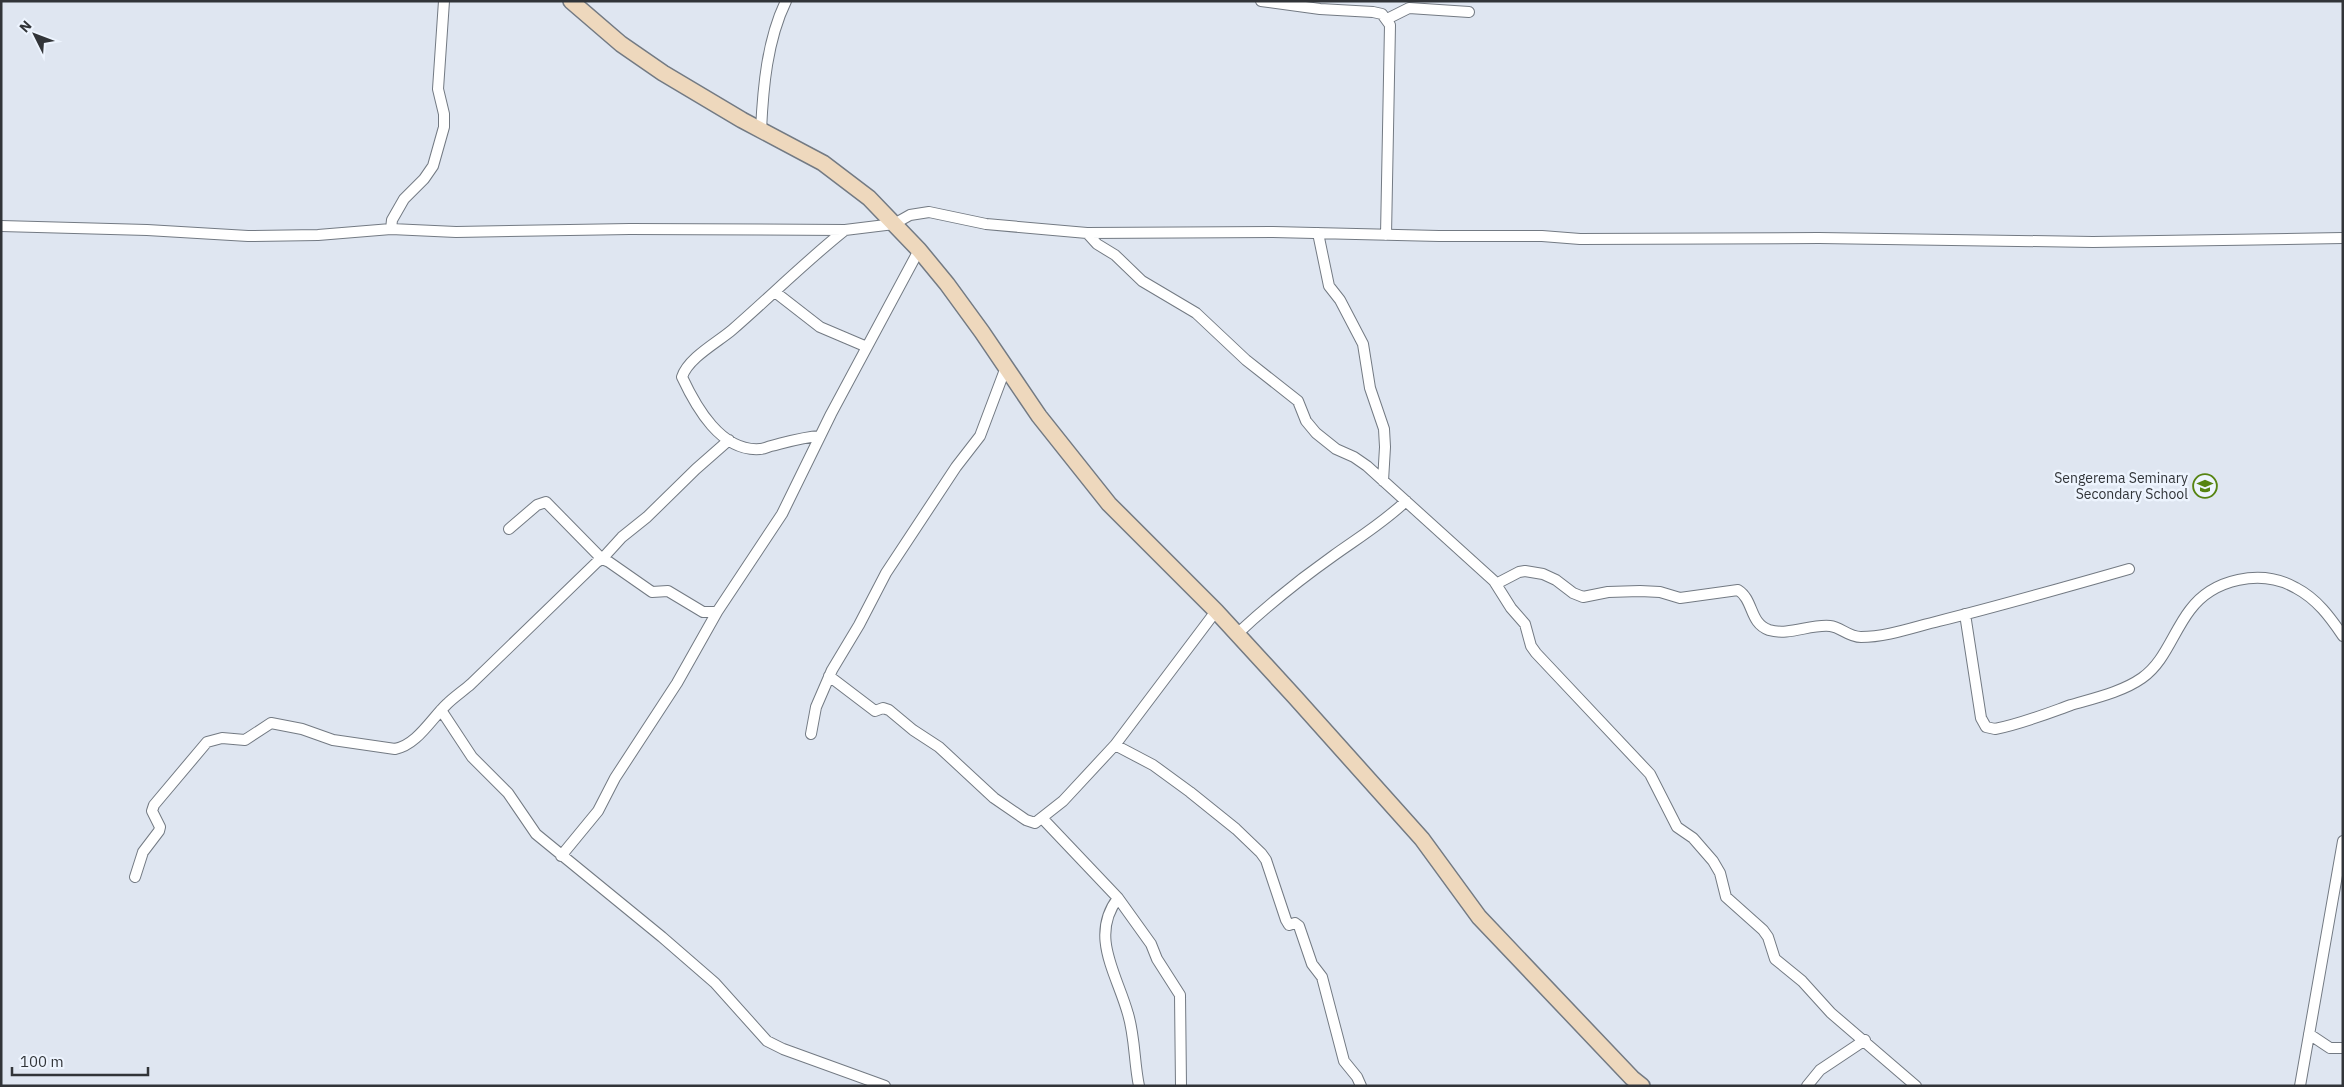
<svg xmlns="http://www.w3.org/2000/svg" width="2344" height="1087" viewBox="0 0 2344 1087" font-family="'IBM Plex Sans',sans-serif">
<rect width="100%" height="100%" fill="#dfe6f1"/>
<g fill="none" stroke-linecap="round" stroke-linejoin="round">
<g stroke="#737a83" stroke-width="12">
<path id="street" d="M 1261,1 L 1320,9 L 1373,12 L 1382,14 L 1390,25 L 1386,235
M 1387,19 L 1409,8 L 1469,12
M 761,130 C 763,88 767,40 786,1
M 1,226 L 147,230 L 248,236 L 318,235 L 391,229 L 456,232 L 630,229 L 845,230 L 894,224 L 910,215 L 929,212 L 986,224 L 1087,233 L 1273,232 L 1439,236 L 1542,236 L 1580,239 L 1819,238 L 2093,242 L 2343,238
M 391,229 L 392,220 L 404,199 L 424,179 L 433,166 L 444,127 L 444,114 L 438,89 L 444,1
M 1087,233 L 1097,244 L 1115,255 L 1142,281 L 1196,313 L 1246,360 L 1298,401 L 1306,421 L 1316,433 L 1336,449 L 1354,457 L 1367,466 L 1494,581 L 1511,608 L 1525,624 L 1531,646 L 1536,653 L 1650,774 L 1677,827 L 1693,838 L 1713,861 L 1720,873 L 1726,897 L 1763,930 L 1768,937 L 1775,959 L 1802,981 L 1831,1013 L 1916,1086
M 1318,233 L 1329,286 L 1340,300 L 1363,344 L 1370,388 L 1384,429 L 1385,447 L 1383,481
M 775,292 L 820,327 L 867,347
M 820,436 C 803,437 787,442 771,446 C 767,447 764,449 760,449 C 721,452 696,407 682,377 C 688,358 718,342 732,330 C 770,297 806,261 845,230
M 509,529 L 537,505 L 546,502 L 602,559 L 622,537 L 647,517 L 696,469 L 729,440
M 1496,584 L 1519,572 L 1525,571 L 1543,574 L 1556,580 L 1573,593 L 1583,597 L 1608,592 L 1640,591 L 1660,592 L 1680,598 L 1738,590 C 1754,600 1749,623 1769,630 C 1789,636 1810,624 1830,626 C 1841,627 1848,637 1861,637 C 1887,637 1914,627 1939,621 C 2003,605 2066,587 2129,569
M 1965,614 L 1981,718 L 1986,727 L 1995,729 C 2021,724 2046,714 2071,705 C 2095,698 2122,692 2142,678 C 2165,662 2173,632 2190,610 C 2213,579 2261,568 2296,588 C 2317,599 2330,617 2343,636
M 1237,634 C 1267,606 1299,580 1333,556 C 1358,538 1383,523 1406,501
M 829,676 L 875,711 L 883,708 L 889,710 L 913,730 L 939,747 L 994,798 L 1026,820 L 1035,823 L 1063,801 L 1115,745 L 1216,611
M 441,710 L 472,757 L 508,793 L 536,834 L 662,937 L 715,983 L 767,1041 L 783,1049 L 885,1086
M 811,734 L 816,707 L 832,670 L 859,625 L 886,573 L 956,467 L 980,436 L 1006,367
M 1115,745 L 1153,765 L 1190,792 L 1236,829 L 1261,853 L 1266,860 L 1286,920 L 1289,925 L 1295,923 L 1299,926 L 1312,964 L 1322,977 L 1344,1061 L 1357,1077 L 1361,1086
M 1043,819 L 1118,898 L 1151,944 L 1157,959 L 1180,995 L 1181,1086
M 561,856 L 598,811 L 615,778 L 677,683 L 717,612 L 782,514 L 831,414 L 919,250
M 135,877 L 143,852 L 159,831 L 160,827 L 152,811 L 154,805 L 207,742 L 222,738 L 245,740 L 271,723 L 302,729 L 333,740 L 395,749 C 417,745 431,719 447,704 C 454,697 463,691 471,684 L 597,562 L 602,559 L 609,562 L 652,592 L 668,591 L 703,612 L 717,612
M 1118,898 C 1089,936 1117,974 1128,1014 C 1135,1037 1134,1062 1139,1086
M 2309,1034 L 2330,1048 L 2343,1048
M 1807,1086 L 1820,1070 L 1865,1040
M 2300,1086 L 2343,841"/>
</g>
<g stroke="#737a83" stroke-width="18">
<path id="secondary" d="M 571,1 L 621,44 L 663,73 L 742,120 L 823,163 L 869,198 L 919,250 L 947,284 L 982,332 L 1039,416 L 1109,504 L 1216,611 L 1294,696 L 1422,839 L 1479,917 L 1632,1078 L 1642,1086"/>
</g>
<use href="#street" stroke="#fff" stroke-width="10"/>
<use href="#secondary" stroke="#eed8bd" stroke-width="15"/>
</g>
<defs>
<g id="school-ring" transform="scale(1.25)"><circle r="9.5" fill="#edf4fe" stroke="#568412" stroke-width="1.5"/><path d="M0-5L7-2L0 1L-7-2ZM-4 1L0 2.5L4 1V4Q0 6-4 4Z" fill="#568412"/></g>
</defs>
<g fill-rule="evenodd">
<use href="#school-ring" x="2205" y="486"/>
</g>
<g text-anchor="middle" stroke-width="5" stroke-linejoin="round" paint-order="stroke">
<g font-size="14" fill="#313438" stroke="#edf4fe" text-anchor="end">
<text x="2188" y="483">Sengerema Seminary<tspan x="2188" dy="16">Secondary School</tspan></text>
</g>
</g>
<rect width="2344" height="1087" fill="none" stroke="#313438" stroke-width="5"/>
<g transform="translate(35 35) rotate(312)" stroke="#edf4fe" stroke-width="4" paint-order="stroke">
<path d="M0-4L9 19L0 12L-9 19Z" fill="#313438"/>
<text y="-8" font-size="14" font-weight="bold" text-anchor="middle" fill="#313438">N</text>
</g>
<path d="M12 1067v8h136v-8" fill="none" stroke="#313438" stroke-width="2.5"/>
<text x="20" y="1067" font-size="15" fill="#313438" stroke="#edf4fe" stroke-width="4" paint-order="stroke">100 m</text>
</svg>
